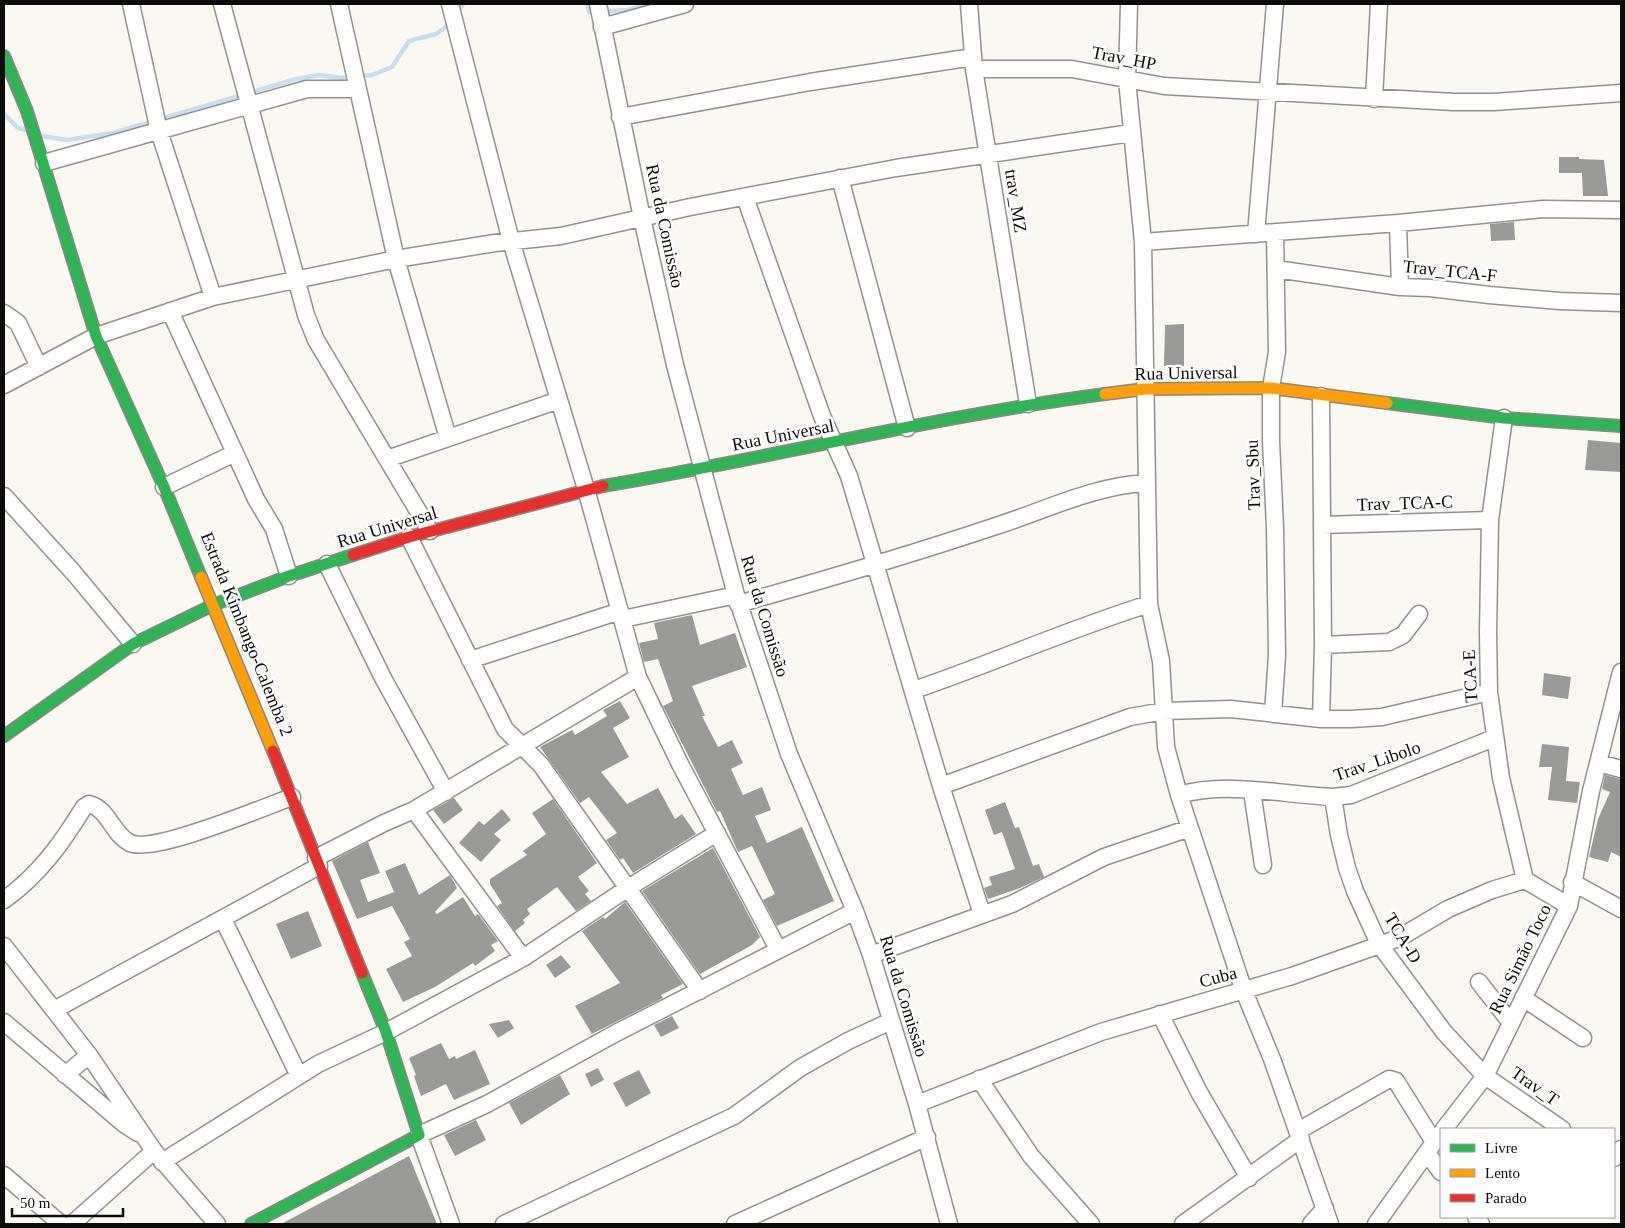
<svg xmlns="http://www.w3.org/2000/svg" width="1625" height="1228" viewBox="0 0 1625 1228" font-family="'Times New Roman',serif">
<rect width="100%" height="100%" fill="#faf8f0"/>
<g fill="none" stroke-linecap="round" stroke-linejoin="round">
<path stroke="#c9def1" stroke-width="4.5" d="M 587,4 L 589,12 L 627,10 L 650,4
M 457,13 L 463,4
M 4,114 L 18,128 L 26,130
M 42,136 L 67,140 L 113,133 L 296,79 L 319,75 L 341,78 L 372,75 L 392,67 L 409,41 L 436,34 L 450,24"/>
</g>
<path fill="#9c9a96" d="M 1559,157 L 1579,157 L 1579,159 L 1604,160 L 1608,196 L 1583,196 L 1582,173 L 1559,173 Z
M 1514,222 L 1515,240 L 1491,241 L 1490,224 Z
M 1184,324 L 1184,366 L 1164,366 L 1165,325 Z
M 1588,440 L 1621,443 L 1621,472 L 1585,470 Z
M 692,615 L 700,645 L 735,633 L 747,667 L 692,686 L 705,716 L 702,716 L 718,747 L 732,740 L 743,763 L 731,769 L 743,795 L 762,787 L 771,810 L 755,816 L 767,843 L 802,827 L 834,901 L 777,926 L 763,900 L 775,894 L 752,846 L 738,852 L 720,811 L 717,812 L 663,706 L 673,701 L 658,659 L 644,662 L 639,643 L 658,639 L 654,623 Z
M 1544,673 L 1571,677 L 1568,699 L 1542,695 Z
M 620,701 L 630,718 L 613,728 L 629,757 L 601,772 L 627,804 L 658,788 L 675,819 L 682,814 L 696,834 L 633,873 L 623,858 L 620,860 L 606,840 L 617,833 L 589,797 L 580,803 L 540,747 L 572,730 L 575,735 L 607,716 L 603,710 Z
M 1542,744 L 1569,747 L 1566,781 L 1580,782 L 1577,803 L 1548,800 L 1552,767 L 1539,767 Z
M 1605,775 L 1621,779 L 1621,857 L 1611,852 L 1608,862 L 1589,857 L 1598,819 L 1610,792 L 1602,789 Z
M 454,798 L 463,810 L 444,824 L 433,810 Z
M 553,799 L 597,863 L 578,877 L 589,891 L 585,894 L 591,901 L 576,911 L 557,887 L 527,909 L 530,914 L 523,920 L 525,923 L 515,931 L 497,906 L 502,903 L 490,884 L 490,879 L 527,855 L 523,851 L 546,834 L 532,813 Z
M 1005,802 L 1015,828 L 1019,827 L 1033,866 L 1039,864 L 1044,877 L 1020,888 L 988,899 L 984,888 L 992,885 L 989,877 L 1015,869 L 1002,832 L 994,835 L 985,810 Z
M 502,809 L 511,820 L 494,834 L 501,840 L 481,862 L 459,843 L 479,821 L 484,825 Z
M 368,842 L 380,873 L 360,880 L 368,902 L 394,892 L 385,871 L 405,863 L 419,895 L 450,875 L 457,888 L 435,912 L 437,914 L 463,897 L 475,916 L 478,914 L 498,941 L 491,945 L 495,951 L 475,966 L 473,963 L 435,987 L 403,1002 L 386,969 L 412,956 L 404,942 L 410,939 L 392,906 L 357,919 L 332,861 Z
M 713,848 L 760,937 L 752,945 L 700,974 L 642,891 Z
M 625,902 L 683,984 L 661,995 L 663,998 L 592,1034 L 575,1006 L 620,983 L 582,931 L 603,917 L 605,919 Z
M 308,911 L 322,946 L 291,959 L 276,924 Z
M 561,955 L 571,967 L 555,978 L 546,965 Z
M 672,1016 L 679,1028 L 661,1037 L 654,1025 Z
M 509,1020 L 514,1028 L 498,1038 L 489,1024 Z
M 441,1043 L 449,1059 L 455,1056 L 456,1059 L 475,1050 L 490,1084 L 454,1100 L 446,1084 L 421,1096 L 414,1076 L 416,1075 L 409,1058 Z
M 598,1068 L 604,1080 L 591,1087 L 585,1074 Z
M 639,1070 L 651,1093 L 626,1107 L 613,1083 Z
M 560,1075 L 570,1094 L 521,1125 L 509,1103 Z
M 476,1120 L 486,1140 L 455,1156 L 444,1135 Z
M 409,1156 L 437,1224 L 281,1224 Z"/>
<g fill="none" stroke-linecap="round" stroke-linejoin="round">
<g stroke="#93928f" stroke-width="19">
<path id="street" d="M 131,4 L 159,131 L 213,297
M 222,4 L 306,315 L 316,340 L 430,531
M 339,4 L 396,259 L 448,438
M 450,4 L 511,241 L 586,489 L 638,677 L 679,762 L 778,949
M 598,4 L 642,218 L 675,365 L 736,595 L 789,754 L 855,911 L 871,955 L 917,1104 L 949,1224
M 969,4 L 974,69 L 1028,404
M 1129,4 L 1127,80 L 1143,242 L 1149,604 L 1161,661 L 1166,747 L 1179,795 L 1244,991 L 1272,1059 L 1330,1224
M 602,27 L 685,4
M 974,69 L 1072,69 L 1164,86 L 1454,102 L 1494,102 L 1621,93
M 1374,99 L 1379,4
M 620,117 L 810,82 L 973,57
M 44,163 L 307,89 L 357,89
M 840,178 L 907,428
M 745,197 L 822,416 L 849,476 L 941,786 L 982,914
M 1398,223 L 1400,287
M 1256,234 L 1275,4
M 1143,242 L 1398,223 L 1543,209 L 1621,210
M 1276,269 L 1400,287 L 1430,288 L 1489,295 L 1560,301 L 1621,303
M 170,311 L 256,499 L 274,529 L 289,576
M 4,313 L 18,323 L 39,367
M 4,385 L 96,336 L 213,297 L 396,259 L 495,243 L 561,236 L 690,207 L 896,168 L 1131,133
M 1504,418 L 1490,520 L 1488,633 L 1489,692 L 1501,778 L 1525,880 L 1569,906
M 387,459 L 559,400
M 164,487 L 235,453
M 4,496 L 73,572 L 133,644
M 1322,525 L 1490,520
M 409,537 L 505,729 L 541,765 L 700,991
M 327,564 L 383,678 L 446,792
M 738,604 C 824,580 909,555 993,527 C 1044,511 1092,486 1146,483
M 623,619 L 736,595
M 1323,645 L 1389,642 L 1403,635 L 1419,614
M 470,660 L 620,611
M 914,690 C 993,663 1069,629 1149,604
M 1273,714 L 1277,655 L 1275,528 L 1271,441 L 1271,388 L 1277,352 L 1275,233
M 1321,719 L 1323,645 L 1321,396
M 1598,763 L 1621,769
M 941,786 L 1130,717 L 1164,711 L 1231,709 L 1321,719 L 1352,719 L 1382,717 L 1489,692
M 1252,791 L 1263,865
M 1179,795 C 1227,781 1284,795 1333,797 L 1351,795 L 1494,738
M 1333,797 L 1339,835 L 1347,868 L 1355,891 L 1379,944 L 1444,1032 L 1485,1076 L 1562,1129
M 414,810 L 523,958
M 316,858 L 384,823 L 414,810 L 638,677
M 1572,882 L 1621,909
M 4,900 C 39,875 62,843 84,807 L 89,804 C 109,809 112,834 130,843 C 154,854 264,807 292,797
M 223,919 L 299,1076
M 4,946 L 89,1055 L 154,1151 L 217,1224
M 871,955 L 1012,904 L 1104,857 L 1190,828
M 1479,982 L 1511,1023
M 1523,998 L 1583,1038
M 54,1010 L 319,866
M 1160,1014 L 1199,1092 L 1249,1178
M 4,1022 L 124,1124 L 138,1133
M 65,1075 L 89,1055
M 979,1079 L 1031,1156 L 1091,1224
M 917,1104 L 1101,1032 L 1292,976 L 1399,938 L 1448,909 L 1492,890 L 1525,880
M 1444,1129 L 1485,1076 L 1569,906 L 1591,791 L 1621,672
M 1298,1131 L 1389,1079 L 1396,1081 L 1434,1142
M 1427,1153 L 1441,1172
M 1614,1158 L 1621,1149
M 162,1162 L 318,1064 L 386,1032 L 523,958 L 628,888 L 717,833
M 4,1175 L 61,1224
M 1476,1217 L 1481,1224
M 72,1224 L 154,1151
M 451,1224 L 419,1135 L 487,1104 L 616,1033 L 855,911
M 504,1224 L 734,1116 L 800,1068 L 848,1041 L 891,1021
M 735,1224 L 927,1137
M 1183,1224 L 1301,1139
M 1311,1224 L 1325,1208
M 1376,1224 L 1440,1134"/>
</g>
<g stroke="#8a8985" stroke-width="14">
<path id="fast" d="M 4,56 L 27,111 L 96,336 L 164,487 L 201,577
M 1387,403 L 1504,418 L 1621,426
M 603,486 C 771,458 937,416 1105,394
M 4,736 L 133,644 L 213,605 L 289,576 L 353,555
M 251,1224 L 419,1135 L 386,1032 L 362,973"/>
</g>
<g stroke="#8a8985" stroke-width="14">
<path id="slow" d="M 1105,394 L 1145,389 L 1271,388 L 1387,403
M 201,577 L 273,751"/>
</g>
<g stroke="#8a8985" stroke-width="14">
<path id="jam" d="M 353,555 L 409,537 L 603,486
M 273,751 L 362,973"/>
</g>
<use href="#street" stroke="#fefefd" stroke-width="16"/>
<use href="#fast" stroke="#30b455" stroke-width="11"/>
<use href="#slow" stroke="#ff9f0a" stroke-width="11"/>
<use href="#jam" stroke="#e5322d" stroke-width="11"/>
</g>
<g text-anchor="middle" stroke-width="5" stroke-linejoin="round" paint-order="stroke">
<g font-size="18" fill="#0c0c0c" stroke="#fff">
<text transform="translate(1124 58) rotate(11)" y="6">Trav_HP</text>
<text transform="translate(1016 201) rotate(81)" y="6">trav_MZ</text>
<text transform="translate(665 226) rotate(78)" y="6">Rua da Comissão</text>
<text transform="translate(1450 271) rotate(6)" y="6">Trav_TCA-F</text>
<text transform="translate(1186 373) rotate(-1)" y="6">Rua Universal</text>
<text transform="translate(783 435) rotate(-11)" y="6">Rua Universal</text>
<text transform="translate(1253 475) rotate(-92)" y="6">Trav_Sbu</text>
<text transform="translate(1405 503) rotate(-2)" y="6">Trav_TCA-C</text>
<text transform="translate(387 527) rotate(-17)" y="6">Rua Universal</text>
<text transform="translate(765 616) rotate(73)" y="6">Rua da Comissão</text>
<text transform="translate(247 634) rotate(68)" y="6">Estrada Kimbango-Calemba 2</text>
<text transform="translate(1470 676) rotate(-93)" y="6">TCA-E</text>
<text transform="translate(1377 761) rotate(-19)" y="6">Trav_Libolo</text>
<text transform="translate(1403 938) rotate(59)" y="6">TCA-D</text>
<text transform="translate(1520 959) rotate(-64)" y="6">Rua Simão Toco</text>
<text transform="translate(1218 977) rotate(-15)" y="6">Cuba</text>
<text transform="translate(904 996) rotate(73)" y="6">Rua da Comissão</text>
<text transform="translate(1535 1086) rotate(35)" y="6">Trav_T</text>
</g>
</g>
<rect width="1625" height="1228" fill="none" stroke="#0c0c0c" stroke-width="10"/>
<rect x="1440" y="1128" width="175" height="90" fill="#ffffff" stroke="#9e9e9e"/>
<rect x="1450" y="1144" width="25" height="8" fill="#30b455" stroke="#9e9e9e"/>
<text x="1485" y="1153" font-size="15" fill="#0c0c0c">Livre</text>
<rect x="1450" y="1169" width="25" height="8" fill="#ff9f0a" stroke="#9e9e9e"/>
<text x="1485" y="1178" font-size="15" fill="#0c0c0c">Lento</text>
<rect x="1450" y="1194" width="25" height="8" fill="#e5322d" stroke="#9e9e9e"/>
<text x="1485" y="1203" font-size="15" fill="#0c0c0c">Parado</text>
<path d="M12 1208v8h111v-8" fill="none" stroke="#0c0c0c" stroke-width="2.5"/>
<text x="20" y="1208" font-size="15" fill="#0c0c0c" stroke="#ffffff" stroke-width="4" paint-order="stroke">50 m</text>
</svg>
